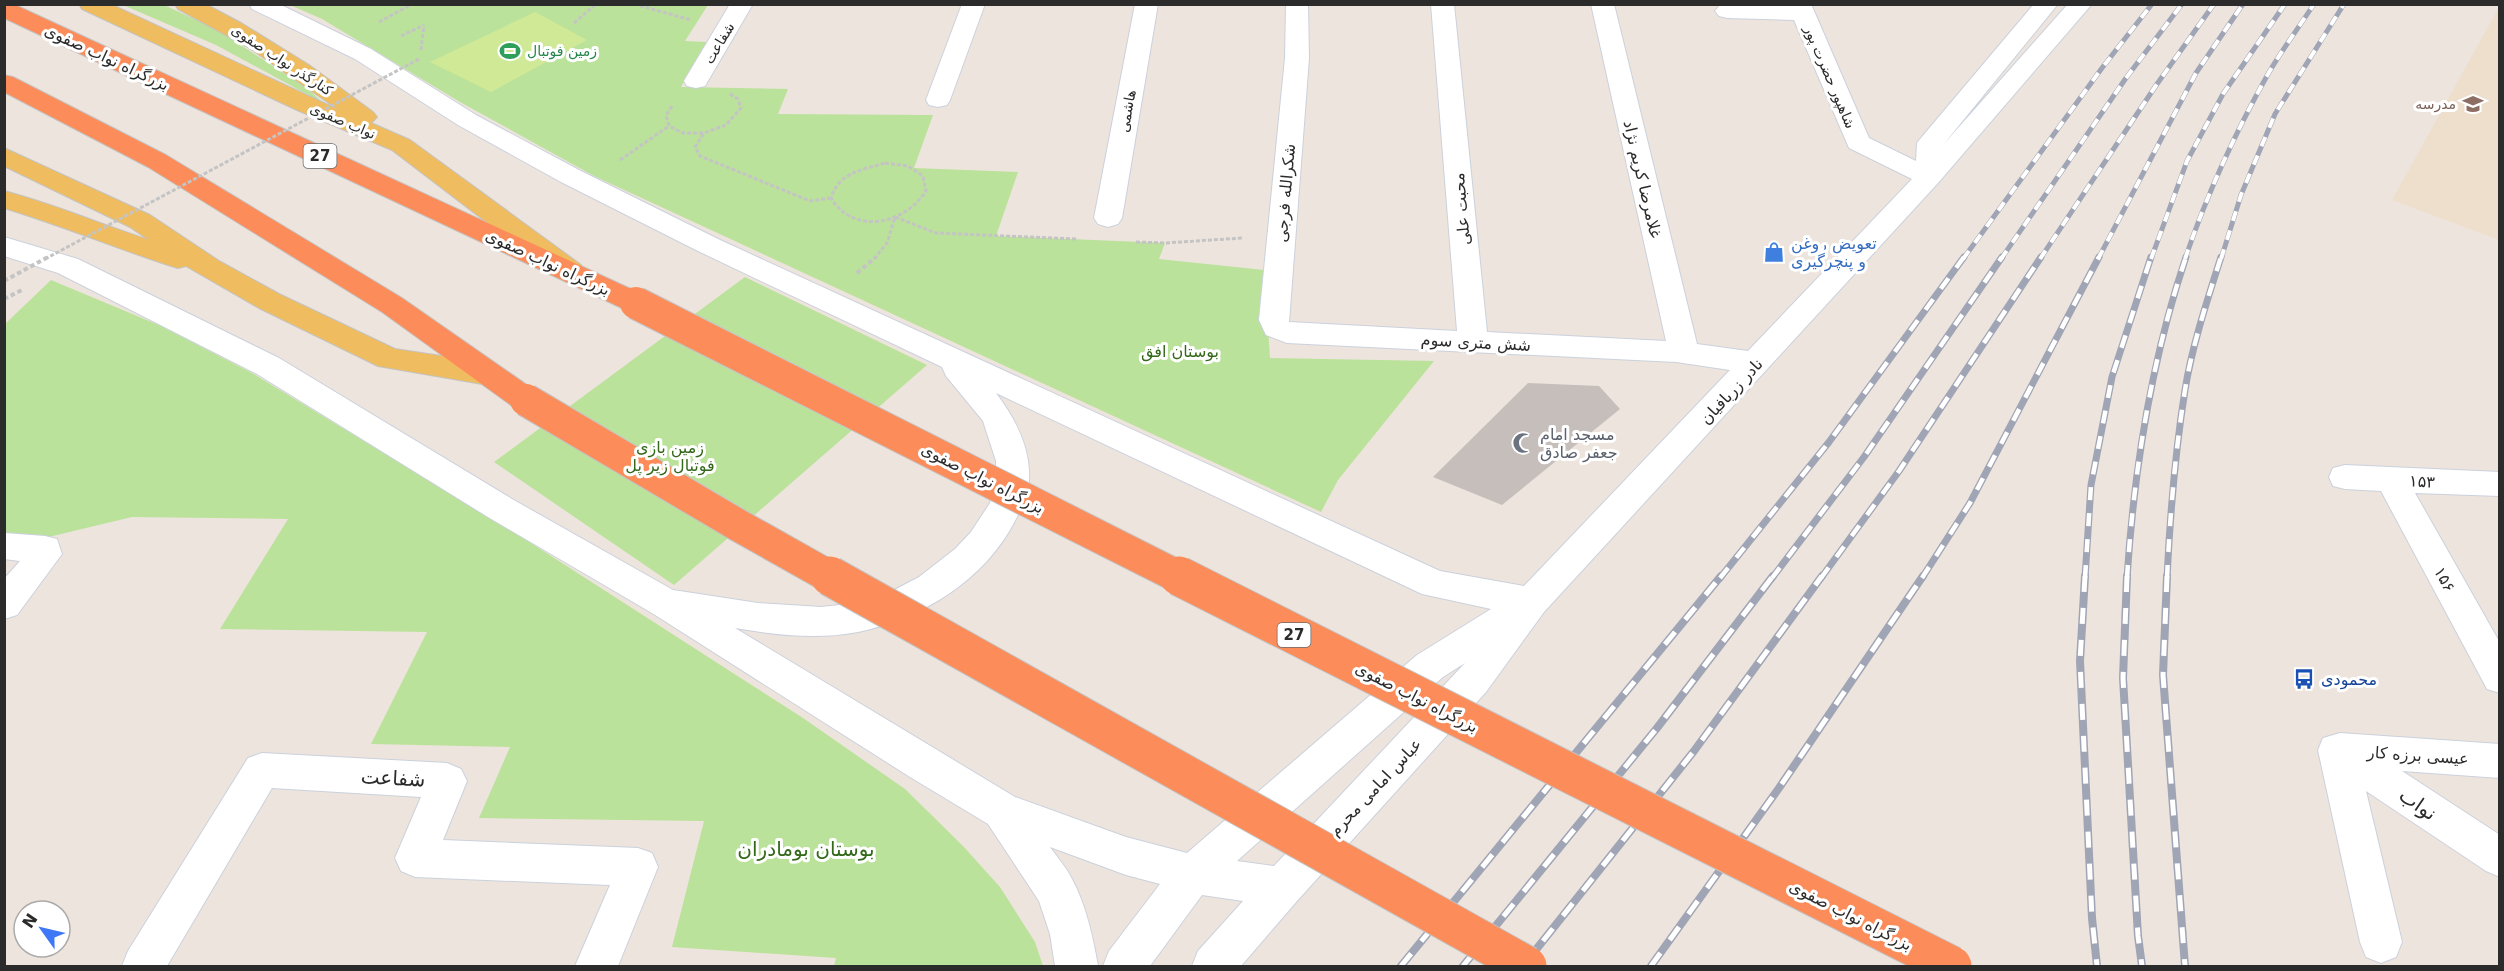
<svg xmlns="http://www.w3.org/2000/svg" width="2504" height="971" viewBox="0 0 2504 971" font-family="'DejaVu Sans','Noto Naskh Arabic',sans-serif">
<rect width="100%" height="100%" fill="#ede4dd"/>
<path fill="#eedfcd" d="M 2499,7 L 2499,240 L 2392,200 Z"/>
<path fill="#bbe29a" d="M 123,5 L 164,5 L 216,29 L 307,88 L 323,103 L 216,45 Z
M 290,5 L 708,5 L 685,41 L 707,42 L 681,87 L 788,89 L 778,114 L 933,115 L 914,168 L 1018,172 L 996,236 L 1165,243 L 1159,259 L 1264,270 L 1270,358 L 1434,361 L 1338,480 L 1321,512 L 594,176 L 460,102 L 322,19 Z
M 745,277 L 927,365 L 674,585 L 494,462 Z
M 51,280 L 161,326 L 252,373 L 520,536 L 803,718 L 905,789 L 963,846 L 1000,887 L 1035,942 L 1043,966 L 834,966 L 836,958 L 672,947 L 704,821 L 479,818 L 510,747 L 371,744 L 427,632 L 220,629 L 288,519 L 132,517 L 36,540 L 5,537 L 5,324 Z"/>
<path fill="#d0e996" d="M 535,12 L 587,40 L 491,92 L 430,62 Z"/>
<path fill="#c5beba" d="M 1528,383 L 1599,386 L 1620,409 L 1502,505 L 1433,477 Z"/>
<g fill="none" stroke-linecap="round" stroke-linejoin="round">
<g stroke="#cbd1dc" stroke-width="2">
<path id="minor" d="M 249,4 L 279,4 L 371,49 L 476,115 L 579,170 L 718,239 L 1440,571 L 1524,586 L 1730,370 L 1676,362 L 1287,343 L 1266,335 L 1259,320 L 1285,58 L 1286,4 L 1308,4 L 1309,58 L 1289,322 L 1457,331 L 1431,4 L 1454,4 L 1487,332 L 1666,341 L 1591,4 L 1614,4 L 1697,344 L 1748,351 L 1912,179 L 1849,148 L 1794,20 L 1727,18 L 1719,16 L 1715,11 L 1719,6 L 1811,4 L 1869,138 L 1916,161 L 1917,143 L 1921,138 L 2034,4 L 2058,4 L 1943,145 L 2068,4 L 2092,4 L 1938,183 L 1544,612 L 1486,692 L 1297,901 L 1241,966 L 1192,966 L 1198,951 L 1243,901 L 1202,895 L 1150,966 L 1103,966 L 1109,951 L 1160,884 L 1126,875 L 1050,847 C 1057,857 1066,867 1072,879 C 1086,905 1093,937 1098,966 L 1055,966 L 1050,934 L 1039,901 L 988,824 L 910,777 L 652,613 L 488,517 L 257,374 L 58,273 L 4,256 L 4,237 L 78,259 L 279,358 L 512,499 L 673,590 L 758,603 L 821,607 L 849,604 L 881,597 L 919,577 L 955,549 L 971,532 L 990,503 L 996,482 L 996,461 L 983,421 L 946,376 L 942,367 L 698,251 L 561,182 L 458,125 L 355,59 L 252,9 ZM 996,393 L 1422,594 L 1491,609 L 1417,655 L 1187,853 L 1126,837 L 1015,797 L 735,628 C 776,635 817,640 858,632 C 922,619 986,579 1016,519 C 1022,507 1028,494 1029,481 C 1031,448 1015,418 996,393 ZM 1465,663 L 1274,866 L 1237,861 L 1443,677 Z
M 730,4 L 753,4 L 705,86 L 696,88 L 687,86 L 684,81 Z
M 962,4 L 985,4 L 950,100 L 947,105 L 938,107 L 929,105 L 926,100 Z
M 1135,4 L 1158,4 L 1122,218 L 1118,224 L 1108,227 L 1098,224 L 1094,218 Z
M 2345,465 L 2500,472 L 2500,496 L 2415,493 L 2500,643 L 2500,693 L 2487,689 L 2381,491 L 2345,489 L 2333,486 L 2329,477 L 2333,468 Z
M 4,533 L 45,536 L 57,539 L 62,554 L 17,615 L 4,619 L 4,579 L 20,561 L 4,559 Z
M 2340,733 L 2500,744 L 2500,778 L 2402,771 L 2500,835 L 2500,877 L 2486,871 L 2366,791 L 2402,942 L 2396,957 L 2381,963 L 2366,957 L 2360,942 L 2318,750 L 2323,738 Z
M 262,753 L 447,763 L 461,769 L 467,781 L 443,840 L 638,848 L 652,853 L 658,867 L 618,966 L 575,966 L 610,885 L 415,877 L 401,871 L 395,858 L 421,797 L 272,788 L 167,966 L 122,966 L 128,951 L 248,758 Z"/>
</g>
<g stroke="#c4c4c4" stroke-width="2">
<path id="major" d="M 79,4 L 110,4 L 339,110 L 248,47 L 178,9 L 175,4 L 205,4 L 241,23 L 309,65 L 373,112 L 377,117 L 371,123 L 410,140 L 581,265 L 585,272 L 581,279 L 571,281 L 561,279 L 392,150 L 297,110 L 82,9 Z
M 4,148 L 150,215 L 219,261 L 279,294 L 395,349 L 488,363 L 499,366 L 503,374 L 499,382 L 488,385 L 378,366 L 259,308 L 186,266 L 178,268 L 168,265 C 113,247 60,225 4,208 L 4,191 C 54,204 100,224 149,240 L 130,227 L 4,166 Z"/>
</g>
<g stroke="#c4c4c4" stroke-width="2">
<path id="highway" d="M 4,4 L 13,4 L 646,296 L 651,303 L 646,310 L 636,313 L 626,310 L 4,18 Z
M 4,75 L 13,77 L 166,155 L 402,298 L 537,392 L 542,400 L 537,408 L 526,411 L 515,408 L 382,312 L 148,167 L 4,92 Z"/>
</g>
<path stroke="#c4c4c4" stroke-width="3" stroke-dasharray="4 2" stroke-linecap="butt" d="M 634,4 L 691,20
M 379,22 L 412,4
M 574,23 L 596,4
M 401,36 L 424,25
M 421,50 L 424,25
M 730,94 L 738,99 L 741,108 L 726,125 L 704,133 L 695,147 L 700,156 L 810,201 L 831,198
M 672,106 L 666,115 L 669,126 L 683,133 L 704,133
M 620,160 L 669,126
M 885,163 L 908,166 L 923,176 L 926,191 C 905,224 854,236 831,198 C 839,172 862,170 885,163 Z
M 1136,242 L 1165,243 L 1242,238
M 874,259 L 887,243 L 895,217 L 936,233 L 1078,239"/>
<path stroke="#c4c4c4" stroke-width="4" stroke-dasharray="4.5 3" stroke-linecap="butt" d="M 857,273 L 876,257
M 4,299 L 22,290"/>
<use href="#minor" fill="#fff" fill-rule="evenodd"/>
<use href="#major" fill="#efbc60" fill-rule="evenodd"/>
<use href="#highway" fill="#fc8c59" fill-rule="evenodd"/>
<g stroke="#a0a5b5" stroke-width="5">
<path id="rail-far2" d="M 1963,259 L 2102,68 L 2152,4
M 2001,259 L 2126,78 L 2182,4
M 2040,259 L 2157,84 L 2214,4
M 2098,259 L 2196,73 L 2243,4
M 2151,259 L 2187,161 L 2223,94 L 2285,4
M 2185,259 C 2207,194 2235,133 2268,74 C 2282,50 2299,27 2314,4
M 2221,259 L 2241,195 L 2275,114 L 2344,4"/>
</g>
<g stroke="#a0a5b5" stroke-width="7">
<path id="rail-far1" d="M 1720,578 L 1829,442 L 1964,257
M 1772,578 L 1864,457 L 2002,257
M 1821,578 L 1899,471 L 2041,257
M 1922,578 L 1970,503 L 2099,257
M 2085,578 L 2091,485 L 2112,377 L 2151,257
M 2127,578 C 2134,469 2151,361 2186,257
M 2167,578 C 2170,515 2175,453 2185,390 C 2192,346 2207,301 2221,257"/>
</g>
<g stroke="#a0a5b5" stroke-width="8">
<path id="rail" d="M 2085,576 L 2080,661 L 2092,918 L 2097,966
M 2127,576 L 2123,678 L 2138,936 L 2142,966
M 2167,576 L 2163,675 L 2185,966
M 1401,966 L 1721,576
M 1463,966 L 1657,728 L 1773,576
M 1523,966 L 1694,751 L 1822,576
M 1651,966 L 1779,788 L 1923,576"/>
</g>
<use href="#rail-far2" stroke="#fff" stroke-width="4" stroke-dasharray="10" stroke-linecap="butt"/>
<use href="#rail-far1" stroke="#fff" stroke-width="4.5" stroke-dasharray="13" stroke-linecap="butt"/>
<use href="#rail" stroke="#fff" stroke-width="5" stroke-dasharray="16" stroke-linecap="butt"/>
<g stroke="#c4c4c4" stroke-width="34" stroke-linecap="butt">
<path id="highway-bridge-far1" d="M 636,303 L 1181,578
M 526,400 L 736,524 L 832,578"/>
</g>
<g stroke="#c4c4c4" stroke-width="41" stroke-linecap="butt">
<path id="highway-bridge" d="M 830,576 L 1527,966
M 1179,576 L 1952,966"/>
</g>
<path stroke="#c4c4c4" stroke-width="3" stroke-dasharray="4 2" stroke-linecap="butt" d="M 45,259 L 419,59"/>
<path stroke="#c4c4c4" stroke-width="4" stroke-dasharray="4.5 3" stroke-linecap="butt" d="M 4,281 L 48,257"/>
<use href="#highway-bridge-far1" stroke="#fc8c59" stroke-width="32"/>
<use href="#highway-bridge" stroke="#fc8c59" stroke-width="39"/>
</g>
<defs>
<g id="stadium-bare" transform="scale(1.62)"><path d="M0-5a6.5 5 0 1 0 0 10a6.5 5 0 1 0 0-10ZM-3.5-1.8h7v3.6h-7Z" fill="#2e9e5b" stroke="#fff" stroke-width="2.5" paint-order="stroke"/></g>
<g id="school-bare" transform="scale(1.62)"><path d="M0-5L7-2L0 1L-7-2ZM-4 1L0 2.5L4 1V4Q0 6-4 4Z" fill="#8d6e63" stroke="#fff" stroke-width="2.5" paint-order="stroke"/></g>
<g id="shop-bare" transform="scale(1.62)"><path d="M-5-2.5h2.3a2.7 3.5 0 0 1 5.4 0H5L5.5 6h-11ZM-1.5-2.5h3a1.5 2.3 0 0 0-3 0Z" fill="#3f7fe0" stroke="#fff" stroke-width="2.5" paint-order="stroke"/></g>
<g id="mosque-bare" transform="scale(1.62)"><path d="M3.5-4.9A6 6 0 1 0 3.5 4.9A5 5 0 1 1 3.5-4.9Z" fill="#6b7280" stroke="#fff" stroke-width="2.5" paint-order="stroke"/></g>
<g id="bus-bare" transform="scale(1.62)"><path d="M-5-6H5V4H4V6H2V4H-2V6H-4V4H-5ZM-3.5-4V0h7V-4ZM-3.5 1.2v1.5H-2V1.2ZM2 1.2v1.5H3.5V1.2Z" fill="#1a4fb4" stroke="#fff" stroke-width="2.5" paint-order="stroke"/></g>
</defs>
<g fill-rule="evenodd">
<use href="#stadium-bare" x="510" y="51"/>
<use href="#school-bare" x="2473" y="104"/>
<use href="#shop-bare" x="1774" y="252"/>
<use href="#mosque-bare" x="1523" y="443"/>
<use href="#bus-bare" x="2304" y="679"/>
</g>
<g text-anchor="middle" stroke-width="6" stroke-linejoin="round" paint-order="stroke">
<g font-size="14" fill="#2b2b2b" stroke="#fff">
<text transform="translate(719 43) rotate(-59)" y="5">شفاعت</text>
<text transform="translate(282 60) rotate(33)" y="5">کنارگذر نواب صفوی</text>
<text transform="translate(1830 77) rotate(67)" y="5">شاهپور حضرت پور</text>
<text transform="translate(1127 111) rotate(-80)" y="5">هاشمی</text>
<text transform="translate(343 121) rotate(23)" y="5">نواب صفوی</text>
</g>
<g font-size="14" fill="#27864d" stroke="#fff" text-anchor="start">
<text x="527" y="56">زمین فوتبال</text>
</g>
<g font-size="14" fill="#785e54" stroke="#fff" text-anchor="end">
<text x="2456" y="109">مدرسه</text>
</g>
<g fill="#fff" stroke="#6b6b6b" stroke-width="1.5">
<rect x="303.5" y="144" width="33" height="24" rx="4.5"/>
<rect x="1277.5" y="623" width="33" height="24" rx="4.5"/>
</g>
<g font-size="15" font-weight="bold" fill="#2b2b2b">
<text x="320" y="161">27</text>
<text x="1294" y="640">27</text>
</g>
<g font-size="16" fill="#2b2b2b" stroke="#fff">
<text transform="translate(107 57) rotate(25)" y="6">بزرگراه نواب صفوی</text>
<text transform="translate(1643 179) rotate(77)" y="6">غلامرضا کریم نژاد</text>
<text transform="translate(1285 193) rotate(-85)" y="6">شکرالله فرجی</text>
<text transform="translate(1461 209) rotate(-95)" y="6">محبت علی</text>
<text transform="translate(548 262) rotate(25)" y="6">بزرگراه نواب صفوی</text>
<text transform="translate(1476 342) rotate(3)" y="6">شش متری سوم</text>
<text transform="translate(1731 391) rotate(-47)" y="6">نادر زربافیان</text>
<text transform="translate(983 478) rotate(27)" y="6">بزرگراه نواب صفوی</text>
<text transform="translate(2422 481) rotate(3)" y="6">۱۵۳</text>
<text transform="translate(2445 579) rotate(61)" y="6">۱۵۶</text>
<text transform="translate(1417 697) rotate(27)" y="6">بزرگراه نواب صفوی</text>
<text transform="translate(2418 755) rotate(4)" y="6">عیسی برزه کار</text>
<text transform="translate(1375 787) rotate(-47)" y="6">عباس امامی محرم</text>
<text transform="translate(1851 915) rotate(27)" y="6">بزرگراه نواب صفوی</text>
</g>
<g font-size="16" fill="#366cbe" stroke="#fff" text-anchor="start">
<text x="1791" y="249">تعویض روغن<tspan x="1791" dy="18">و پنچرگیری</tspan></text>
</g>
<g font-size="16" fill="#34681b" stroke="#fff">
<text x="1180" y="357">بوستان افق</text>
<text x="670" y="453">زمین بازی<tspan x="670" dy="18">فوتبال زیر پل</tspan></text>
</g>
<g font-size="16" fill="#5b616d" stroke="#fff" text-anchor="start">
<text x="1540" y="440">مسجد امام<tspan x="1540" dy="18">جعفر صادق</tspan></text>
</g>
<g font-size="16" fill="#164399" stroke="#fff" text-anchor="start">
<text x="2321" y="685">محمودی</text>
</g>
<g font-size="20" fill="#2b2b2b" stroke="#fff">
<text transform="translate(393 778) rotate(3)" y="7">شفاعت</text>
<text transform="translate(2418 804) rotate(34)" y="7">نواب</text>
</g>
<g font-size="20" fill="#34681b" stroke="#fff">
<text x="806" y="856">بوستان بومادران</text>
</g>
</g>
<rect width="2504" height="971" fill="none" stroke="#2b2b2b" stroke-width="12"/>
<g transform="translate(42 929) rotate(304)"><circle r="28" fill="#ffffff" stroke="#aaaaaa" stroke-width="1.5"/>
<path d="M0-4.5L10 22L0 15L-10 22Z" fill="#3f78f7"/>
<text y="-9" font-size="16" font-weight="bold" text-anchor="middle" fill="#2b2b2b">N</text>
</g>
</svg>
